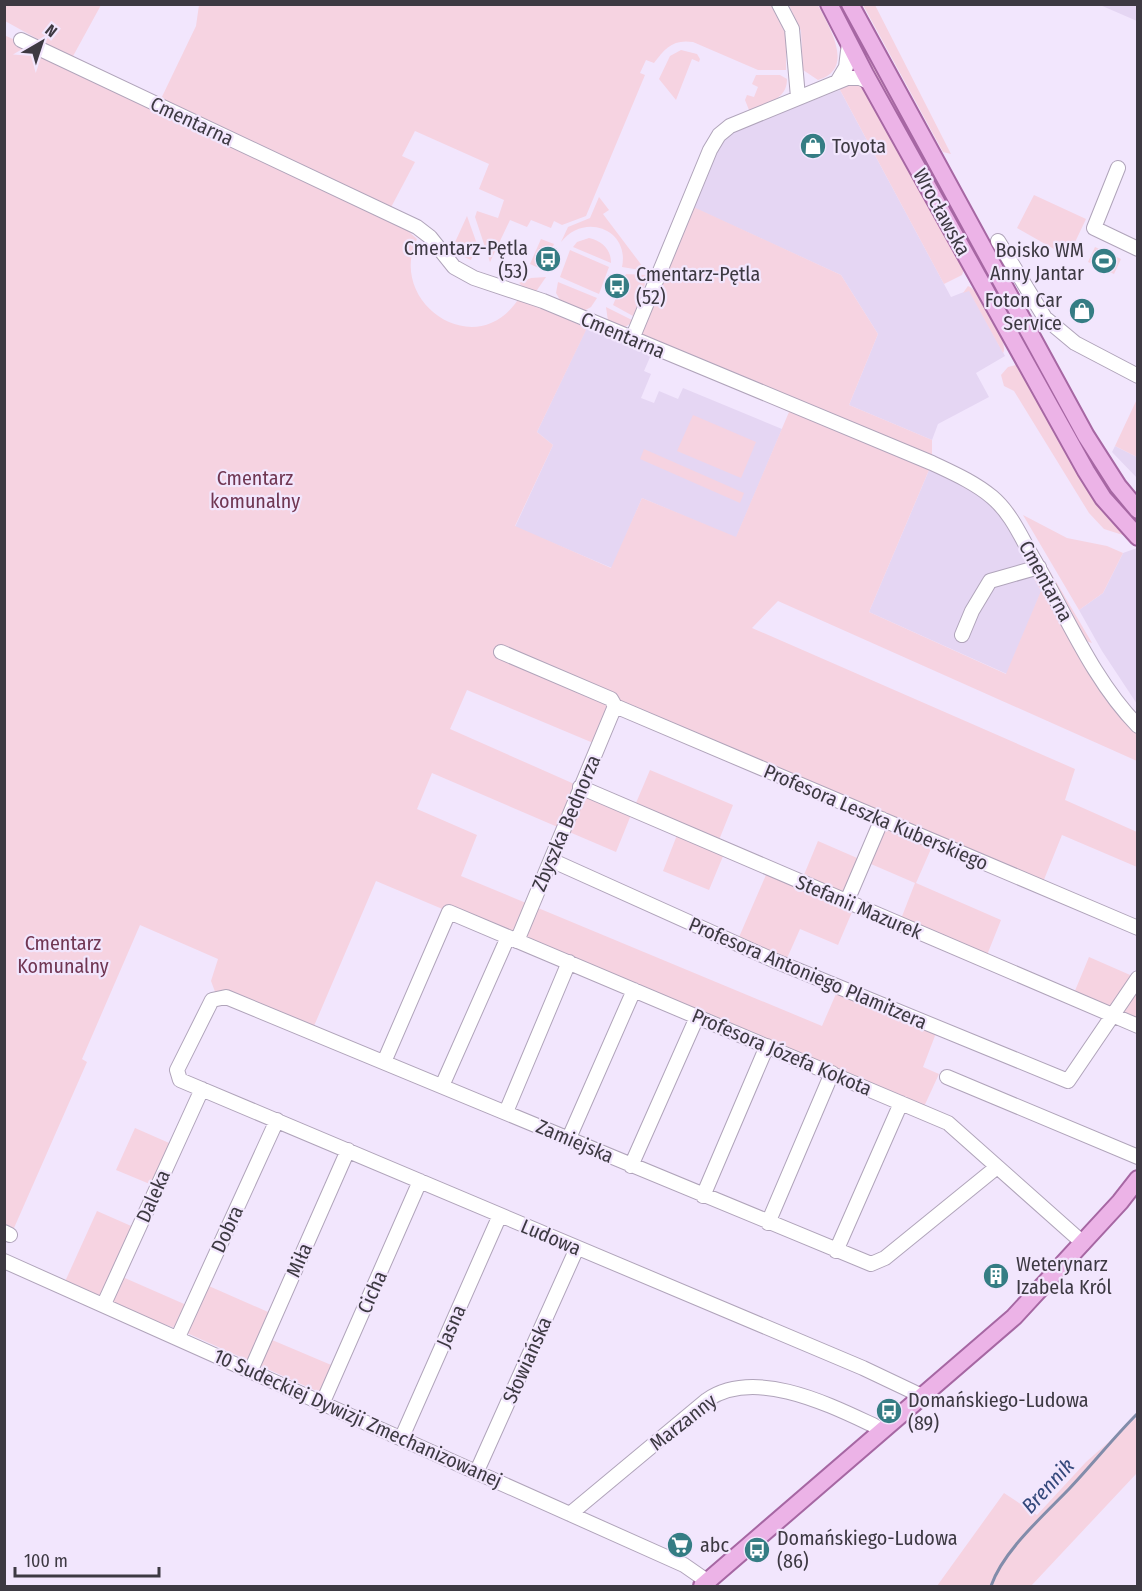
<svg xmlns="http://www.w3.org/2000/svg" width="1142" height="1591" viewBox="0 0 1142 1591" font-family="'Fira Sans Condensed',sans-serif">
<rect width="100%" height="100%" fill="#f2e6fd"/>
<path fill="#e5d6f3" d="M 1100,5 L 1137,5 L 1137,21 Z
M 840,90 L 951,297 L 969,290 L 1005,356 L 976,373 L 989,397 L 938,424 L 932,440 L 849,405 L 878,334 L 841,275 L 692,207 L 711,158 L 725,137 L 741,128 Z
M 590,321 L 654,348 L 644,371 L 651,374 L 641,398 L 654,403 L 659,391 L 678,399 L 683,388 L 782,429 L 736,538 L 642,498 L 612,568 L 515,527 L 553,445 L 537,432 Z
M 1115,446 L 1137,457 L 1137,478 L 1112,452 Z
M 932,463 L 993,498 L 1046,580 L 1007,674 L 869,612 Z
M 1137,548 L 1137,704 L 1102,651 L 1079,610 L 1103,593 L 1123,553 Z"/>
<path fill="#f6d3e1" d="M 5,5 L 101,5 L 72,58 L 5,21 Z
M 199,5 L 771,5 L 786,35 L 786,70 L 758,70 L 693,42 C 673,39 665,48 654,63 L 646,60 L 640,73 L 645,75 L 586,216 L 562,225 L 554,221 L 551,228 L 531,220 L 527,227 L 510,220 L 490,262 L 475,217 L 477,211 L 498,218 L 504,200 L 479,189 L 489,164 L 415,131 L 402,156 L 415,162 L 388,213 L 417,239 C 386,303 477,365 519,298 L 587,328 L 537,432 L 553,445 L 515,526 L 611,568 L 642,498 L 736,537 L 789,412 L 632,339 L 687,204 L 841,275 L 878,334 L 849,405 L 932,440 L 932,463 L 948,478 L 929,470 L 869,612 L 1006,674 L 1041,591 L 1032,575 L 1036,575 L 1137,726 L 1137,761 L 778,601 L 752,628 L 1075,769 L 1065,800 L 1137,832 L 1137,867 L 1062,835 L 1041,887 L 934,842 L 916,883 L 1001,920 L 985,960 L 899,924 L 915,883 L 864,861 L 847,901 L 855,905 L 838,945 L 800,929 L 784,965 L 736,944 L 769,868 L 801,882 L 818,841 L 864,861 L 882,820 L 615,706 L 598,745 L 467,690 L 450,729 L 633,810 L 650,770 L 733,805 L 717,845 L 726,849 L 709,890 L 663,871 L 679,830 L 633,810 L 616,852 L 432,773 L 417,809 L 477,835 L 461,876 L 822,1026 L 839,987 L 938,1028 L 923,1067 L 939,1074 L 922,1111 L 376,881 L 311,1033 L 217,997 L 211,981 L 218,959 L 140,925 L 82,1059 L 87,1062 L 14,1228 L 5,1224 L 4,35 L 158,105 L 196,26 Z
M 789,5 L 818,5 C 829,27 856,69 818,80 L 803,70 L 801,31 Z
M 838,5 L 844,5 L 916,142 L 1137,520 L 1137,528 L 1102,485 L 878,83 Z
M 863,5 L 875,5 L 951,154 L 943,152 Z
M 681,50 L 697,54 L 700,59 L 699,62 L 692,59 L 676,100 L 659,79 L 670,56 Z
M 756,75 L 780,75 L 787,79 C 787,100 767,103 749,110 L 745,100 L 747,95 L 754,97 L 758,87 L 752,84 Z
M 856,81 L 865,86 L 964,269 L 962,275 L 944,284 L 839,88 Z
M 1034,195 L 1086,219 L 1068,257 L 1017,228 Z
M 599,197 L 609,210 L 603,214 L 646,271 L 622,267 C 630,229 584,212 561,242 L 568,227 L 590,218 Z
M 467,216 L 477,244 L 471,260 L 451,251 Z
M 589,238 C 602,241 611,249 611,263 L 573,247 L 577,242 Z
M 541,239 L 554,244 L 543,270 L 530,264 Z
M 1095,247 L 1121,259 L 1114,274 L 1088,262 Z
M 570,250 L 609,267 L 599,294 L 560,277 Z
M 626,274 L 646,275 L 644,289 L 633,316 L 613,305 Z
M 546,277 L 535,293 L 530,294 L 519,283 L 531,278 Z
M 558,282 L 597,298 L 591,307 L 582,312 L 563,305 L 556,293 Z
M 968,286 C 980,289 1010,343 1003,353 L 969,291 L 963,293 Z
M 606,307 L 634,321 L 624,328 L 608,321 Z
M 1016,365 L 1097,502 L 1126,536 L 1104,529 L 1089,513 L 1014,391 L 1004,386 L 1001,375 L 1008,367 Z
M 1137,399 L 1137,457 L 1115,446 Z
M 693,415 L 756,442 L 741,478 L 677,451 Z
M 644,449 L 744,493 L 740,503 L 640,459 Z
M 1013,508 L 1092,643 L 1086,641 L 1011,510 Z
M 1023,515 L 1067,538 L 1107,546 L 1123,553 L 1103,593 L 1079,610 Z
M 1089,957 L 1137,978 L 1137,1026 L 1072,998 Z
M 135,1128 L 176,1146 L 157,1187 L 116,1170 Z
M 97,1211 L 138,1229 L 118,1275 L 191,1307 L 202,1283 L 275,1315 L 265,1337 L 336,1367 L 321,1393 L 178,1329 L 104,1304 L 63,1286 Z
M 1137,1417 L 1137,1473 L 1031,1586 L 937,1586 L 1004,1493 L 1037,1515 L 1086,1462 Z"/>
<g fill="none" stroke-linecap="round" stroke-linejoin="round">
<path stroke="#828caa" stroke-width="3" d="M 991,1586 C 1003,1551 1043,1516 1069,1489 C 1092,1465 1113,1438 1138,1413"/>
<g stroke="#b0a4ba" stroke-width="16">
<path id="minor" d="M 779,4 L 792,29 L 798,97
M 21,40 L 417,227 L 430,237 L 454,267 L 474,278 L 543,301 L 932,463 C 953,473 974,482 992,497 C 1011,513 1021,537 1033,558 C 1066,614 1092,679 1138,726
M 837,82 L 846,67 L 849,43
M 1118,168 L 1094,228 L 1138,249
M 998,241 L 1045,318 L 1075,343 L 1138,376
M 632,339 L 710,150 L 719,135 L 730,126 L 847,78 L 860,78 L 869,82
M 962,635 L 972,611 L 990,581 L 1039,567
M 501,652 L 611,699 L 615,706
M 615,706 L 1138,928
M 580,787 L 1138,1026
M 551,860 L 773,960 L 1068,1081 L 1138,978
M 847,901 L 882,819
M 517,941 L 615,706
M 384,1062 L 449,912 L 948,1123 L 1083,1243
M 947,1077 L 1138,1157
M 442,1086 L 508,937
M 506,1112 L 569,962
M 569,1138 L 634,990
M 631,1166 L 697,1017
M 703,1196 L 767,1046
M 768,1223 L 832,1073
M 4,1232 L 10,1235
M 836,1251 L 901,1103
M 4,1261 L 684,1565 L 707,1581
M 104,1304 L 202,1089
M 178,1337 L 277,1120
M 251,1370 L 348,1150
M 922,1396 L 863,1368 L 180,1080 L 177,1070 L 212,1000 L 226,997 L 871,1264 L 885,1258 L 997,1167
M 323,1402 L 420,1181
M 402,1437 L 500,1215
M 477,1471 L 577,1248
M 570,1514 L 707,1400 C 755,1367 830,1405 875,1426 L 881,1431"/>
</g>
<g stroke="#a667a3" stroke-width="20">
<path id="major" d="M 829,4 L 865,74 L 1086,471 L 1103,498 L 1138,537
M 850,4 L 1086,436 L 1118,486 L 1138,510
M 702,1586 L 1014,1317 L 1120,1202 L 1138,1179"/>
</g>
<use href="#minor" stroke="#fff" stroke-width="14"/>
<use href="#major" stroke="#ecb3e7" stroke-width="16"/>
</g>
<defs>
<g id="shop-disc" transform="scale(1.35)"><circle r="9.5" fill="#357d84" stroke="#f2e6fd"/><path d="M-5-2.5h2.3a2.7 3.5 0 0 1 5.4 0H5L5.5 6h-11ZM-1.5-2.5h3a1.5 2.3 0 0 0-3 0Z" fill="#fff"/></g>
<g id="bus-disc" transform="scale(1.35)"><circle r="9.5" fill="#357d84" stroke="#f2e6fd"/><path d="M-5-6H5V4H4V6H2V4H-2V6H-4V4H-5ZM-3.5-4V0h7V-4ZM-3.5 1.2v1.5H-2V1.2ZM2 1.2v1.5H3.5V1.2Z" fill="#fff"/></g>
<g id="stadium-disc" transform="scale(1.35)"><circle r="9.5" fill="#357d84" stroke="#f2e6fd"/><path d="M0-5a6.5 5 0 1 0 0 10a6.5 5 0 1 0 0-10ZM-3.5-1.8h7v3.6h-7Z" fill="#fff"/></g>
<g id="building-disc" transform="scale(1.35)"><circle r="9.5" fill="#357d84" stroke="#f2e6fd"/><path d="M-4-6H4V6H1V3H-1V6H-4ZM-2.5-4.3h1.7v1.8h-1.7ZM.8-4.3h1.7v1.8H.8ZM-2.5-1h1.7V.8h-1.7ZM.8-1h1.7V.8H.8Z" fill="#fff"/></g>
<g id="supermarket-disc" transform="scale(1.35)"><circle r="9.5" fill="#357d84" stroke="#f2e6fd"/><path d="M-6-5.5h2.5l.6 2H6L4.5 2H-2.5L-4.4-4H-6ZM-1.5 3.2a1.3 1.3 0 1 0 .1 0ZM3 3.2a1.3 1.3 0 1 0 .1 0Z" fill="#fff"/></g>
</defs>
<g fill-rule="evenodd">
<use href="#shop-disc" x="813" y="146"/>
<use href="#bus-disc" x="548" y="259"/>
<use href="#stadium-disc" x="1104" y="261"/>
<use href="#bus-disc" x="617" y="286"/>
<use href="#shop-disc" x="1082" y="311"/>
<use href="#building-disc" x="996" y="1276"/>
<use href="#bus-disc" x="889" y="1411"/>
<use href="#supermarket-disc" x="680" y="1545"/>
<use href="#bus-disc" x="757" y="1550"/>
</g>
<g text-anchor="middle" stroke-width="4.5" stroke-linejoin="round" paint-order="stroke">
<g font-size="20" fill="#3d3942" stroke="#f2e6fd">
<text transform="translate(192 121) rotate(25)" y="7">Cmentarna</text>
<text transform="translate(942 212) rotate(61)" y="7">Wrocławska</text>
<text transform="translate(623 335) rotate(23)" y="7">Cmentarna</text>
<text transform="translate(1046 581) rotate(61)" y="7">Cmentarna</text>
<text transform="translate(876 817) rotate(23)" y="7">Profesora Leszka Kuberskiego</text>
<text transform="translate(566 823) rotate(-67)" y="7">Zbyszka Bednorza</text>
<text transform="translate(859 907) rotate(23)" y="7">Stefanii Mazurek</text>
<text transform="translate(808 973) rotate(23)" y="7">Profesora Antoniego Plamitzera</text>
<text transform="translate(782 1052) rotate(23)" y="7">Profesora Józefa Kokota</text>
<text transform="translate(575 1141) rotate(23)" y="7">Zamiejska</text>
<text transform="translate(153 1196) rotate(-66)" y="7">Daleka</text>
<text transform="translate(227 1229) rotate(-65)" y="7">Dobra</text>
<text transform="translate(551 1237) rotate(23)" y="7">Ludowa</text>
<text transform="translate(299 1260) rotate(-66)" y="7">Miła</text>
<text transform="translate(372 1292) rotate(-66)" y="7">Cicha</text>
<text transform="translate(451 1326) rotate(-66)" y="7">Jasna</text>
<text transform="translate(527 1360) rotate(-66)" y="7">Słowiańska</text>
<text transform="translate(358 1418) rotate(24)" y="7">10 Sudeckiej Dywizji Zmechanizowanej</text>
<text transform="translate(683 1422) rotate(-38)" y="7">Marzanny</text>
</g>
<g font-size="20" fill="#3d3942" stroke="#f2e6fd" text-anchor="start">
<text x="832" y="153">Toyota</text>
<text x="528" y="255" text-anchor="end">Cmentarz-Pętla<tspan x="528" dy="23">(53)</tspan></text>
<text x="1084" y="257" text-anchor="end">Boisko WM<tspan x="1084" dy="23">Anny Jantar</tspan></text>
<text x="636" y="281">Cmentarz-Pętla<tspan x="636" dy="23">(52)</tspan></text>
<text x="1062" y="307" text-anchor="end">Foton Car<tspan x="1062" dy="23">Service</tspan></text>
<text x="1016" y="1271">Weterynarz<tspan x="1016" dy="23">Izabela Król</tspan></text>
<text x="908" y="1407">Domańskiego-Ludowa<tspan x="908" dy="23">(89)</tspan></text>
<text x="777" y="1545">Domańskiego-Ludowa<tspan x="777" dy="23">(86)</tspan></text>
<text x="700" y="1552">abc</text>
</g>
<g font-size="20" fill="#703652" stroke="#f2e6fd">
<text x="255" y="485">Cmentarz<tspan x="255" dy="23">komunalny</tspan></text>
<text x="63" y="950">Cmentarz<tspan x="63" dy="23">Komunalny</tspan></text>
</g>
<g font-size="21" font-style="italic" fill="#34487b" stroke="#f2e6fd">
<text transform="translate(1048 1486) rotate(-47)" y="7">Brennik</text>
</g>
</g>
<rect width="1142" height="1591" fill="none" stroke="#3d3942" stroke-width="12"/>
<g transform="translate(42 42) rotate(39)" stroke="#f2e6fd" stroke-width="4.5" paint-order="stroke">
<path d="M0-4.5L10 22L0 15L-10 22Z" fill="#3d3942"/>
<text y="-9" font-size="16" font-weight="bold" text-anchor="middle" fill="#3d3942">N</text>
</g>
<path d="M15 1567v9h144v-9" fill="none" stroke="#3d3942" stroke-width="3"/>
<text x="24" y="1567" font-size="18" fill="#3d3942" stroke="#f2e6fd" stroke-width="4.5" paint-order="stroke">100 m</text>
</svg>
